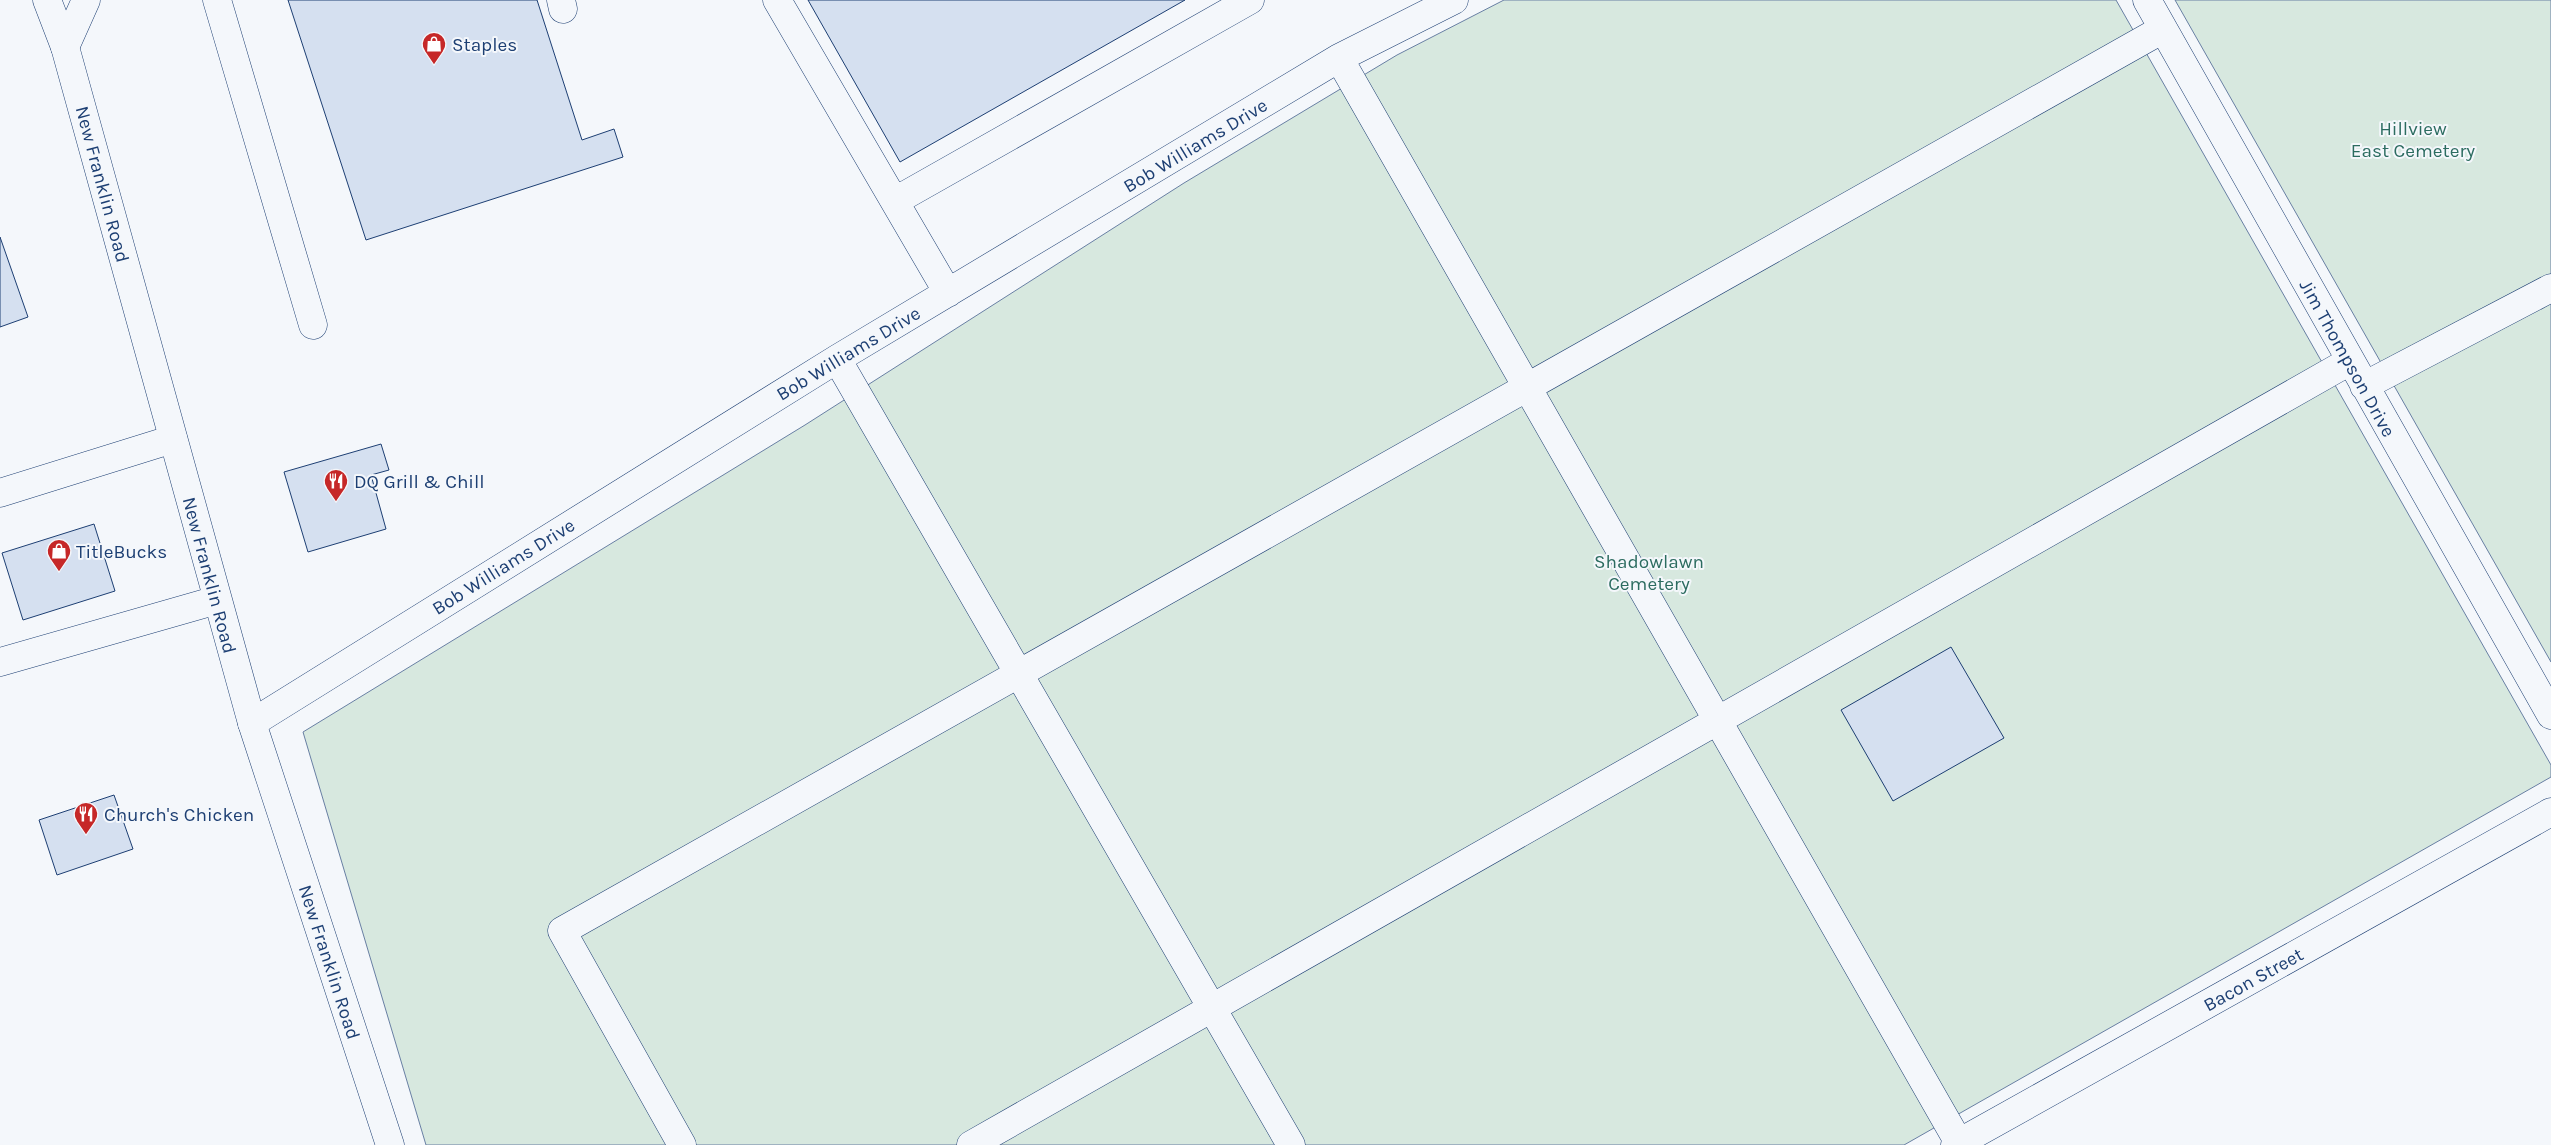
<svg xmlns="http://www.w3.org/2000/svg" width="2551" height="1145" viewBox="0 0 2551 1145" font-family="Karla,sans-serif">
<rect width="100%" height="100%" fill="#f4f7fb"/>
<path fill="#d7e8df" stroke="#687fa3" d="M 1504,0 L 2116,0 L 2551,765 L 2551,777 L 1904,1145 L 426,1145 L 303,732 L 805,425 L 1184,183 L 1397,55 Z
M 2175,0 L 2551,0 L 2551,662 Z"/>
<path fill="#d5e0f0" stroke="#1d3f73" d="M 288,0 L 537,0 L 582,140 L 614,129 L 623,157 L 366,240 Z
M 808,0 L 1185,0 L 900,162 Z
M 0,237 L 28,317 L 0,327 Z
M 381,444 L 389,470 L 371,475 L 386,529 L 308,552 L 284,472 Z
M 94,524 L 115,591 L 23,620 L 2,553 Z
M 1951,647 L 2004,738 L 1893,801 L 1841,710 Z
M 114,795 L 133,849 L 57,875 L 39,820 Z"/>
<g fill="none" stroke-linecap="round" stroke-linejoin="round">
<g stroke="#1d3f73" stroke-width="29">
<path id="minor" d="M 217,0 L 313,325
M 561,0 L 563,9
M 777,0 L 948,293
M 2147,0 L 2551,715
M 65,47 L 86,0
M 1339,58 L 1959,1143
M 895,201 L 1250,0
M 837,359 L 1291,1145
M 2364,386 L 2551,288
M 0,493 L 173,439
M 0,662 L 217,600
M 252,723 L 837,359 L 1339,58 L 1454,0
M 682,1145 L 562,931 L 2163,29
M 971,1145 L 2350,361
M 1955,1145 L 2551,812"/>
</g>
<g stroke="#1d3f73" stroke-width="29">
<path id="highway" d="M 47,0 L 65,47 L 252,723 L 390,1145"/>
</g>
<use href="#minor" stroke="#f4f7fb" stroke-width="28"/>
<use href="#highway" stroke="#f4f7fb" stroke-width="28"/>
</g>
<defs>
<g id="shop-pin" transform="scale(1.25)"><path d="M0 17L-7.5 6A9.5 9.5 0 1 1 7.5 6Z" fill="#c62828" stroke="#f4f7fb"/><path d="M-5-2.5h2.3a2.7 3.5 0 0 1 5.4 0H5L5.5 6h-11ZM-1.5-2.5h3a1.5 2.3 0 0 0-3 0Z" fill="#fff"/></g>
<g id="restaurant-pin" transform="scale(1.25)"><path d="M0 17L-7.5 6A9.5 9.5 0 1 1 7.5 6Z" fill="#c62828" stroke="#f4f7fb"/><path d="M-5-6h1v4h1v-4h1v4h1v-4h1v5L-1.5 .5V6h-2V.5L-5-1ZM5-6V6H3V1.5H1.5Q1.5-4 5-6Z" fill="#fff"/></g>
</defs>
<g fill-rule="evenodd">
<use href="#shop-pin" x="434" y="44"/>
<use href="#restaurant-pin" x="336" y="481"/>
<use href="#shop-pin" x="59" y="551"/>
<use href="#restaurant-pin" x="86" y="814"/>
</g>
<g text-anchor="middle" stroke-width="4" stroke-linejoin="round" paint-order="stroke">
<g font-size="19" fill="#1d3f73" stroke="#f4f7fb" text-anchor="start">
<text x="452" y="51">Staples</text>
<text x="354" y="488">DQ Grill &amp; Chill</text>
<text x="76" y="558">TitleBucks</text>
<text x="104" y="821">Church's Chicken</text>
</g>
<g font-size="19" fill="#2c6c60" stroke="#f4f7fb">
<text x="2413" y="135">Hillview<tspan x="2413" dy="22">East Cemetery</tspan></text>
<text x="1649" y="568">Shadowlawn<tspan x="1649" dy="22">Cemetery</tspan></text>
</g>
<g font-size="19" fill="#1d3f73" stroke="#f4f7fb">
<text transform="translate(1195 145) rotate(-31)" y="7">Bob Williams Drive</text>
<text transform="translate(103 184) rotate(75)" y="7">New Franklin Road</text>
<text transform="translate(848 353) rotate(-31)" y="7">Bob Williams Drive</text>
<text transform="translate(2348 358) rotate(61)" y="7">Jim Thompson Drive</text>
<text transform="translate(503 566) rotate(-32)" y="7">Bob Williams Drive</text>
<text transform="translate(210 575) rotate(75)" y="7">New Franklin Road</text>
<text transform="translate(330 962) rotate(72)" y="7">New Franklin Road</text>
<text transform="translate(2253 979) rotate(-29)" y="7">Bacon Street</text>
</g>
</g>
</svg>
